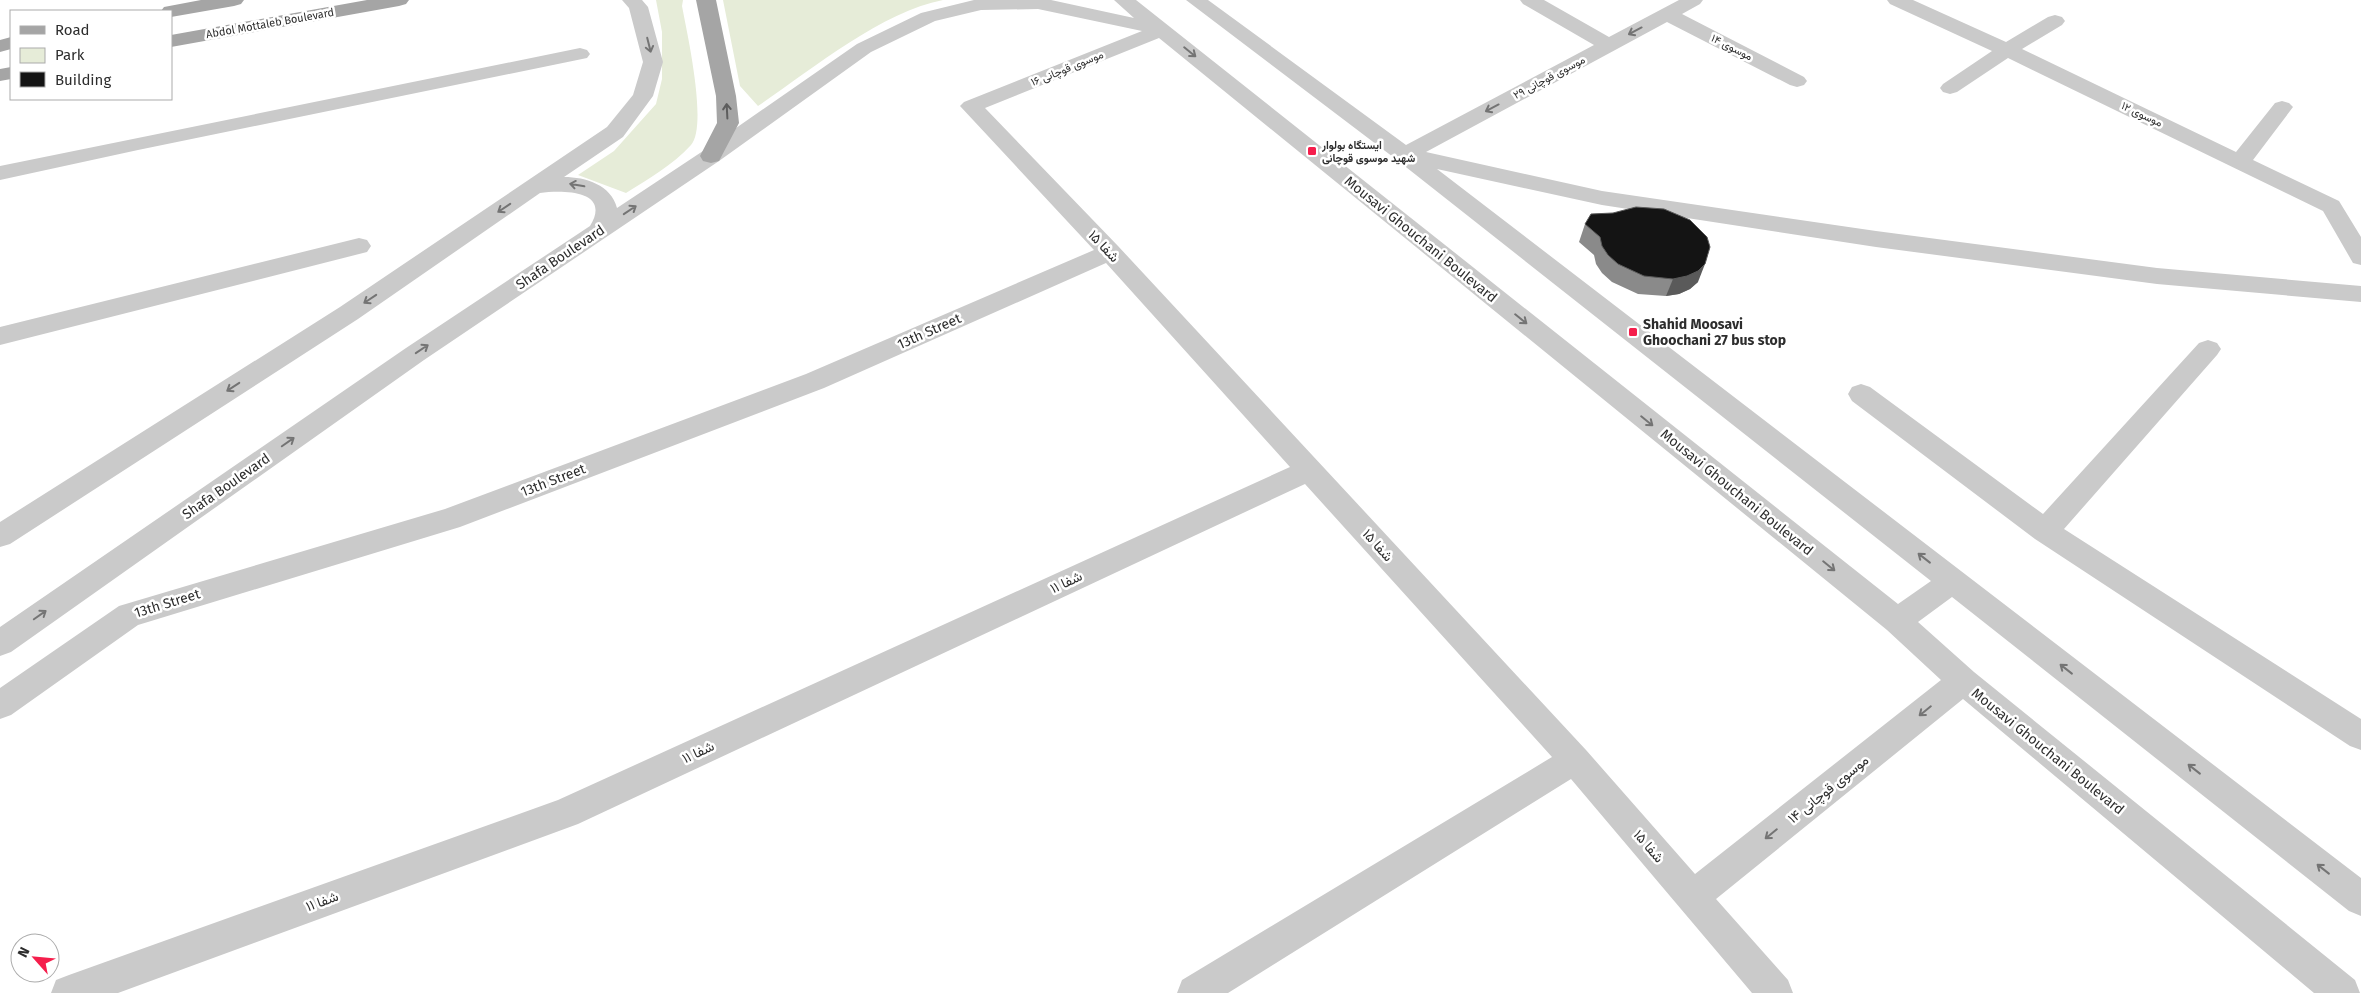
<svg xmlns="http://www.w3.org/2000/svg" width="2361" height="993" viewBox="0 0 2361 993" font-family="'Fira Sans',Vazirmatn,sans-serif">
<rect width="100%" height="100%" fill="#fff"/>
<path fill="#e6ecd8" d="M 656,0 L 683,0 L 682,6 C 687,33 708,126 691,145 C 673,165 648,179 626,193 L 578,175 L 614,151 L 656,104 L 662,79 L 662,32 Z
M 723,0 L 943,0 C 881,12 811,70 758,106 L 740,86 Z"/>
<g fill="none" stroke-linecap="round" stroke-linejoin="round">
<path fill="#cacaca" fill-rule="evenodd" d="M 622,0 L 642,0 L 648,7 L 663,62 L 653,96 L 623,137 L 564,177 C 586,177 611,185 617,208 L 703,151 L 857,44 L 921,13 L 974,0 L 1051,0 L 1134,18 L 1114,0 L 1136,0 L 1898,604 L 1931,581 L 1397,160 L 1186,0 L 1208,0 L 1406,145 L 1594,45 L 1523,4 L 1520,0 L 1544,0 L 1609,37 L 1679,0 L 1703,0 L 1700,4 L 1682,14 L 1804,77 L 1807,81 L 1804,85 L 1797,87 L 1790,85 L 1667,22 L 1426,152 L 1602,191 L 1876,231 L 2157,268 L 2361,286 L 2361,302 L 2157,284 L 1876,247 L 1602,205 L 1437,169 L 2361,878 L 2361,916 L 2349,911 L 1952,597 L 1918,622 L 1974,672 L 2355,980 L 2360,993 L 2314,993 L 1963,699 L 1716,899 L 1788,980 L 1793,993 L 1752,993 L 1571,779 L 1228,993 L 1177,993 L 1182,980 L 1552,757 L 1305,484 L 578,824 L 118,993 L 51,993 L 56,980 L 69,975 L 558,800 L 1290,467 L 1106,263 L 824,388 L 460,527 L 138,625 L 11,715 L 0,719 L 0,688 L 119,606 L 445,509 L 806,374 L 1094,250 L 960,106 L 964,102 L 1142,31 L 1038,9 L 981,10 L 935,21 L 871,52 L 719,161 L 424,360 L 11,652 L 0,656 L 0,627 L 406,348 L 590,226 C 612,190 563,190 540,193 L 358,319 L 10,544 L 0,547 L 0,522 L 340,307 L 607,127 L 633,95 L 643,62 L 629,8 ZM 1159,38 L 1887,630 L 1941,680 L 1695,874 L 1586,750 L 1118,246 L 985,108 Z
M 1887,0 L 1913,0 L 2006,42 L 2048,17 L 2055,15 L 2062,17 L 2065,21 L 2062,25 L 2022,49 L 2236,152 L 2275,103 L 2282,101 L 2289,103 L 2293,107 L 2253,160 L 2339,201 L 2361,237 L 2361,265 L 2353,263 L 2323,211 L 2008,58 L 1957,92 L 1950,94 L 1943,92 L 1940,88 L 1943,84 L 1992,51 L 1890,4 Z
M 580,48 L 587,50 L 590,54 L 587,58 L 138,150 L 0,180 L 0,166 Z
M 359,238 L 367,240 L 371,246 L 367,252 L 0,345 L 0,327 Z
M 2208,340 L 2217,343 L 2221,349 L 2217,355 L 2064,529 L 2361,719 L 2361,750 L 2350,746 L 2035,539 L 1852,401 L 1848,394 L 1852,387 L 1861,384 L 1870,387 L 2043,514 L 2199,343 Z"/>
<path fill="#a5a5a5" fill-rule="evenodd" d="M 201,0 L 244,0 L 241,4 L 234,6 L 171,17 L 171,11 L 161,11 L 164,7 Z
M 367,0 L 409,0 L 406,4 L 399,6 L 171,47 L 171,35 Z
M 696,0 L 716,0 L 736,96 L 739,123 L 719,161 L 711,163 L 703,161 L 700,156 L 717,123 L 716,96 Z
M 11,37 L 11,49 L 0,52 L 0,40 Z
M 11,67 L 11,79 L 0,81 L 0,69 Z"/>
</g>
<path fill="#8a8a8a" d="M 1585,224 L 1698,282 L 1690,289 L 1679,294 L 1666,296 L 1638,294 L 1612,282 L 1602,273 L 1596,264 L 1594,255 L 1579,242 Z"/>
<path fill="#5a5a5a" d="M 1705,264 L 1698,282 L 1690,289 L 1679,294 L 1666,296 L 1673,279 Z"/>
<path fill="#141414" stroke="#5a5a5a" d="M 1636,207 L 1664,209 L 1690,220 L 1707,237 L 1710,247 L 1705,264 L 1698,271 L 1687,276 L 1673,279 L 1644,276 L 1618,264 L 1608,255 L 1602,246 L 1600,237 L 1585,224 L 1591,214 L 1613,213 Z"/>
<defs><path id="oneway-shaft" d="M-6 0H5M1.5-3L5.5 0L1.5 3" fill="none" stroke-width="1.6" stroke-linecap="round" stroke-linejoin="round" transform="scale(1.25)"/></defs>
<g stroke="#747474">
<use href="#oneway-shaft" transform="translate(1635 31) rotate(152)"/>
<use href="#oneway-shaft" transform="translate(649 45) rotate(76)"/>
<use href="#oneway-shaft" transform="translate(1190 52) rotate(39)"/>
<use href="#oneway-shaft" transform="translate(1492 108) rotate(152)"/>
<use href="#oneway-shaft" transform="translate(577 185) rotate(-170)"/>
<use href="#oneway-shaft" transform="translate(504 208) rotate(146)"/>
<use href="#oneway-shaft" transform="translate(630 210) rotate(-34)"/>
<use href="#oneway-shaft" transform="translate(370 299) rotate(146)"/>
<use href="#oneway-shaft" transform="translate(1521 319) rotate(39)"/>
<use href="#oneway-shaft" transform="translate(422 349) rotate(-34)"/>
<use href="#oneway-shaft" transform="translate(233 387) rotate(147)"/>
<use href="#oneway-shaft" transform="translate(1647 421) rotate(39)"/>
<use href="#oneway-shaft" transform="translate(288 442) rotate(-35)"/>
<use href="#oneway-shaft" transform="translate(1924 558) rotate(-142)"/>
<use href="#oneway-shaft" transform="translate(1829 566) rotate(39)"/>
<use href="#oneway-shaft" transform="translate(40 615) rotate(-35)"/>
<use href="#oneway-shaft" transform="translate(2066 669) rotate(-142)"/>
<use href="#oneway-shaft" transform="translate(1925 711) rotate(141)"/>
<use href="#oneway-shaft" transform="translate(2194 769) rotate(-142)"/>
<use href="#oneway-shaft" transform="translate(1771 834) rotate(141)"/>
<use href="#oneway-shaft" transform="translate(2323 869) rotate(-142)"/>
</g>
<use stroke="#5d5d5d" href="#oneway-shaft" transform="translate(727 111) rotate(-93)"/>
<g fill="#f51e4c" stroke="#fff" stroke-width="2">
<rect x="1307" y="146" width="10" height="10" rx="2.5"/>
<rect x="1628" y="327" width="10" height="10" rx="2.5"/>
</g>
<g text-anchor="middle" stroke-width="5" stroke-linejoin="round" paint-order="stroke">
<g font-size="11" fill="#2d2d2d" stroke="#fff">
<text transform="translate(270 23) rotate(-10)" y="4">Abdol Mottaleb Boulevard</text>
<text transform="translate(1732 47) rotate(27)" y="4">موسوی ۱۴</text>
<text transform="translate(1067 68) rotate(-22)" y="4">موسوی قوچانی ۱۶</text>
<text transform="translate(1549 77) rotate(-28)" y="4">موسوی قوچانی ۲۹</text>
<text transform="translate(2142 114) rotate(25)" y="4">موسوی ۱۲</text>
</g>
<g font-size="11" font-weight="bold" fill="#2d2d2d" stroke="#fff" text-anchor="start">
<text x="1322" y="149">ایستگاه بولوار<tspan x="1322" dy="13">شهید موسوی قوچانی</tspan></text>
</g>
<g font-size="14" fill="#2d2d2d" stroke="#fff">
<text transform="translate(1421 239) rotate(39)" y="5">Mousavi Ghouchani Boulevard</text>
<text transform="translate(1104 246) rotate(47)" y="5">شفا ۱۵</text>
<text transform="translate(560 257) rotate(-34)" y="5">Shafa Boulevard</text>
<text transform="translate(929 331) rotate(-24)" y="5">13th Street</text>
<text transform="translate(553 480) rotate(-21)" y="5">13th Street</text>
<text transform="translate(226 486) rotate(-35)" y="5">Shafa Boulevard</text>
<text transform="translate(1737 492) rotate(39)" y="5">Mousavi Ghouchani Boulevard</text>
<text transform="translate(1378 545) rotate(48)" y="5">شفا ۱۵</text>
<text transform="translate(1066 582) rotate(-25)" y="5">شفا ۱۱</text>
<text transform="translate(167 603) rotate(-17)" y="5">13th Street</text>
<text transform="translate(2048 751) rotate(39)" y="5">Mousavi Ghouchani Boulevard</text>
<text transform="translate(698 752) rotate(-25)" y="5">شفا ۱۱</text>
<text transform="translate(1828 789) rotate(-39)" y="5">موسوی قوچانی ۱۴</text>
<text transform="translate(1649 846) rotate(49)" y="5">شفا ۱۵</text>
<text transform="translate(322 901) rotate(-20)" y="5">شفا ۱۱</text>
</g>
<g font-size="14" font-weight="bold" fill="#2d2d2d" stroke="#fff" text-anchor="start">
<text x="1643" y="329">Shahid Moosavi<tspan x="1643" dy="16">Ghoochani 27 bus stop</tspan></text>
</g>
</g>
<rect x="10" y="10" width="162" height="90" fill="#ffffff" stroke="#ababab"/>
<rect x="20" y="26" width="25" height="8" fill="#a5a5a5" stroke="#ababab"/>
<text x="55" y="35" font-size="15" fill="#2d2d2d">Road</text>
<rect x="20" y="48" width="25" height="15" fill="#e6ecd8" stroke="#ababab"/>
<text x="55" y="60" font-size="15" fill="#2d2d2d">Park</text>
<rect x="20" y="72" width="25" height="15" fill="#141414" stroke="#ababab"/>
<text x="55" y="85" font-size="15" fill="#2d2d2d">Building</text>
<g transform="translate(35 958) rotate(297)"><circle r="24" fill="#ffffff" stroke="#ababab"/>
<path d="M0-4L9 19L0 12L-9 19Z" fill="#f51e4c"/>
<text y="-8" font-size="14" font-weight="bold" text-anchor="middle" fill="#2d2d2d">N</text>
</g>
</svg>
